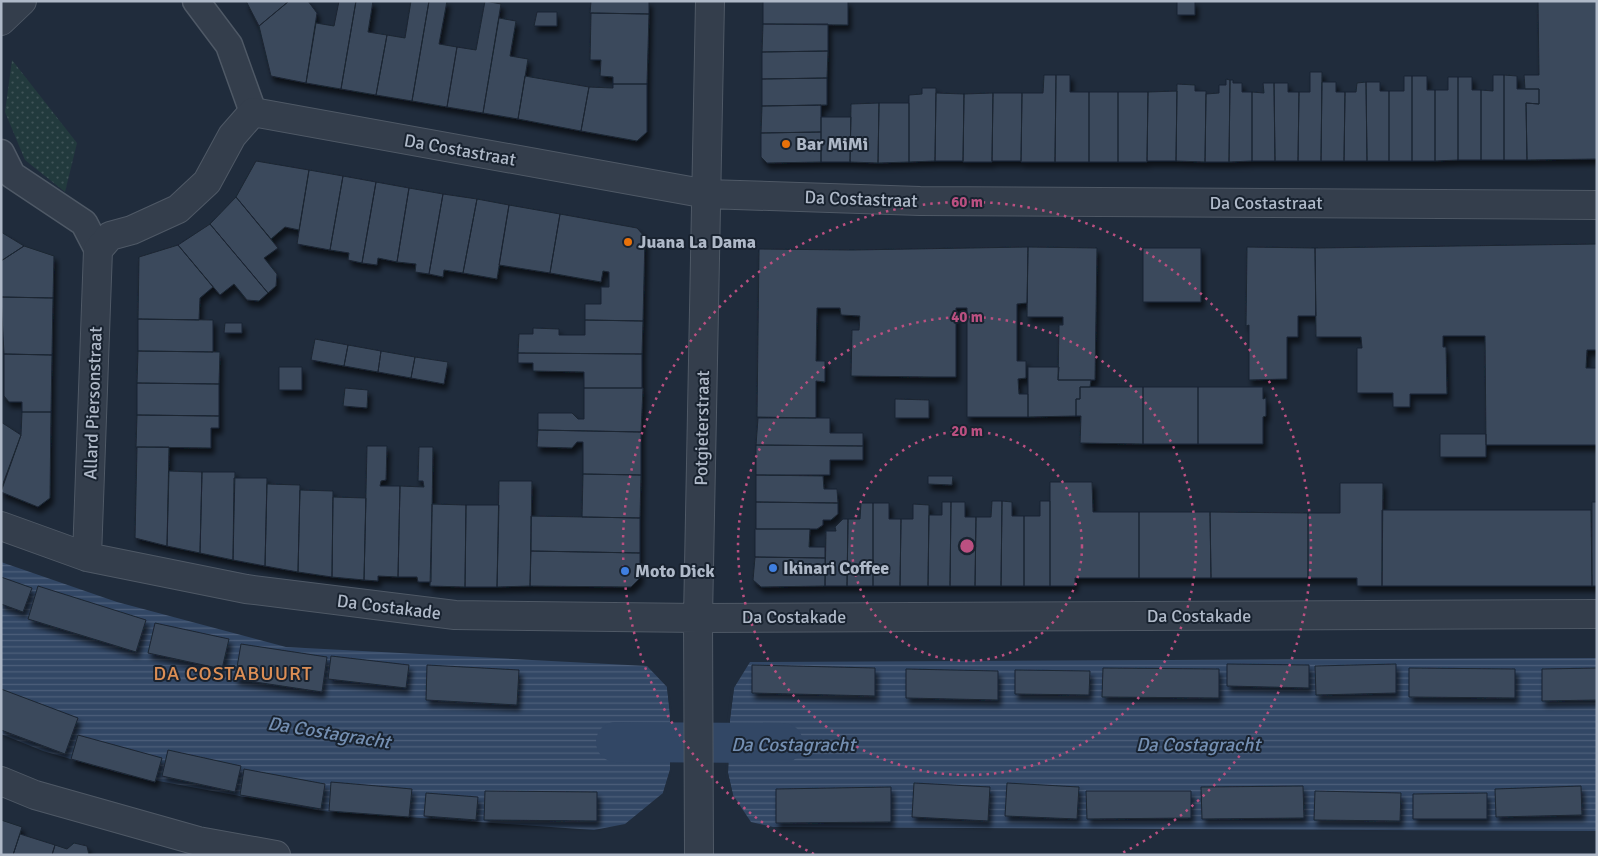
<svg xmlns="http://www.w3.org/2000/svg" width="1598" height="856" viewBox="0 0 1598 856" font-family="Signika,sans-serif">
<defs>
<pattern id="green-dots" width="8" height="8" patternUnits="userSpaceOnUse" patternTransform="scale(1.25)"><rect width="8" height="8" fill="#223a3d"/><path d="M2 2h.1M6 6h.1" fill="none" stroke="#405458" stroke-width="1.8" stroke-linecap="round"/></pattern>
<pattern id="water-rules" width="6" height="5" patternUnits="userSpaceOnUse" patternTransform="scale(1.25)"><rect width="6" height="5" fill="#324765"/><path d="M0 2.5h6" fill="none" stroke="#4d5f7a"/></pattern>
<filter id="shadow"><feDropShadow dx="3" dy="5.5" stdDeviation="2.5" flood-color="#0009"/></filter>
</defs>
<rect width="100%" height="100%" fill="#202c3c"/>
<path fill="url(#green-dots)" d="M 12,60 L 77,143 L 65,192 L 25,160 L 5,112 Z"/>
<path fill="url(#water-rules)" d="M 1,562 L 117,602 L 286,647 L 647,666 L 667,687 L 670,714 L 670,770 L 663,793 L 625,824 L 594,830 L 322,811 L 126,775 L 43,751 L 1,734 Z
M 1597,658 L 1597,831 L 773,827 L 751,822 L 733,795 L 728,773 L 730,719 L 734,688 L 750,662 Z"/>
<path fill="#202c3c" d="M 667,687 L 669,687 L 672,714 L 672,770 L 666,793 L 663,793 L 670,770 L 670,714 Z
M 731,688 L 734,688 L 730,719 L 728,773 L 733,795 L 730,795 L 725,774 L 727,719 Z"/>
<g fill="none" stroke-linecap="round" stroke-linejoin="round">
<path stroke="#324765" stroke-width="40" d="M 616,742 L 783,743"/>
</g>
<path fill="#3b495c" stroke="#1b2532" filter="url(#shadow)" d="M 246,1 L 289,1 L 259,26 Z
M 289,1 L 308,1 L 317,13 L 306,83 L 271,76 L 259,26 Z
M 339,1 L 356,1 L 341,89 L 306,83 L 316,23 L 334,26 Z
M 356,1 L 373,1 L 368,32 L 387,35 L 376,95 L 341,89 Z
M 411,1 L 429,1 L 412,101 L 376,95 L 387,35 L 405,38 Z
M 429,1 L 447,1 L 439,44 L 457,47 L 447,107 L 412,101 Z
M 485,1 L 501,4 L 483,113 L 447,107 L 457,47 L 476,50 Z
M 591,1 L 649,1 L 649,14 L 590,13 Z
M 763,1 L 848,1 L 848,25 L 763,24 Z
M 1177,1 L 1195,1 L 1195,15 L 1177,15 Z
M 1538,1 L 1597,1 L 1597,159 L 1527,160 L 1526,103 L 1539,104 L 1539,89 L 1525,89 L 1524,75 L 1539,75 Z
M 537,12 L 557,12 L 557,26 L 534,26 Z
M 591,13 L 649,14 L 647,84 L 613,84 L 613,77 L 600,76 L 601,60 L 590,60 Z
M 499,18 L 516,21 L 510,56 L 528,59 L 518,119 L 483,113 Z
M 763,24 L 828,24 L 828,51 L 762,52 Z
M 828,51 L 827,78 L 762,79 L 762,52 Z
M 1310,72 L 1322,72 L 1321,161 L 1298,161 L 1299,92 L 1310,92 Z
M 1044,75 L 1056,75 L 1055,162 L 1021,162 L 1022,93 L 1043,93 Z
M 1056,75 L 1070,75 L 1070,92 L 1089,92 L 1089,162 L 1055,162 Z
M 1493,75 L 1504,75 L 1504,160 L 1481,160 L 1481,90 L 1493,91 Z
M 1504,75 L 1517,76 L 1517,89 L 1539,89 L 1539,104 L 1526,103 L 1527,160 L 1504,160 Z
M 525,76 L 589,87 L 581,131 L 518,119 Z
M 1404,76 L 1412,76 L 1412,161 L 1389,161 L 1389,91 L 1404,91 Z
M 1412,76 L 1427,76 L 1427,90 L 1435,90 L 1435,161 L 1412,161 Z
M 1448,77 L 1458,77 L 1458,160 L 1435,161 L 1435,90 L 1448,90 Z
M 1458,77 L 1472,77 L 1472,90 L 1481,90 L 1481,160 L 1458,160 Z
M 827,78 L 827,105 L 762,106 L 762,79 Z
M 1226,79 L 1230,80 L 1229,162 L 1205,162 L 1206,94 L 1219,93 L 1219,85 L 1226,85 Z
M 1230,80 L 1233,80 L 1233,83 L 1242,83 L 1242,92 L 1252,92 L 1252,161 L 1229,162 Z
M 1322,82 L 1336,82 L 1336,92 L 1345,92 L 1344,161 L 1321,161 Z
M 1366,82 L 1367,161 L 1344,161 L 1345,92 L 1356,92 L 1357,83 Z
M 1366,82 L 1380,82 L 1380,91 L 1389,91 L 1389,161 L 1367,161 Z
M 1263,83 L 1274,83 L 1275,161 L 1252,161 L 1252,92 L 1264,93 Z
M 1274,83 L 1288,83 L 1288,92 L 1299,92 L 1298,161 L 1275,161 Z
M 613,84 L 647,84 L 647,132 L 637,141 L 581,131 L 589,87 L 613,88 Z
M 1177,84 L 1195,85 L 1195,91 L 1206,91 L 1205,162 L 1176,161 Z
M 922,88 L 936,88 L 935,161 L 909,162 L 909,95 L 922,94 Z
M 1177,91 L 1176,161 L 1147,161 L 1148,92 Z
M 1089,92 L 1118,92 L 1118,162 L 1089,162 Z
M 1118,92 L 1148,92 L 1147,162 L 1118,162 Z
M 936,93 L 964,94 L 963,161 L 935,161 Z
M 993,93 L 1022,93 L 1021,161 L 992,161 Z
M 993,93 L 992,162 L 963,162 L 964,94 Z
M 879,103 L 909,103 L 909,162 L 878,163 Z
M 879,103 L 878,163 L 850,162 L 851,104 Z
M 821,105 L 821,132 L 761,133 L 762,106 Z
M 821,117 L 851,117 L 850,162 L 821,162 Z
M 821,132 L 821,162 L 767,163 L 761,157 L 761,133 Z
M 256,161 L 309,170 L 299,230 L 285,227 L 271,239 L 236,197 Z
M 309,170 L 343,176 L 330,250 L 297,244 Z
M 343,176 L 376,182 L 362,263 L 348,260 L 349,253 L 330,250 Z
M 376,182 L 409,188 L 397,262 L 378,258 L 377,265 L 362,263 Z
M 409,188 L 443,194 L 429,274 L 415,272 L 416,264 L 397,262 Z
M 443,194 L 477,199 L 463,273 L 444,270 L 443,277 L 429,274 Z
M 236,197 L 278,248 L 264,258 L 277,274 L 276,286 L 268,293 L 210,224 Z
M 477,199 L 509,205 L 497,279 L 463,273 Z
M 509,205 L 560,214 L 550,273 L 499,265 Z
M 560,214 L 637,228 L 645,237 L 643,321 L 585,320 L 585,304 L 601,304 L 601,287 L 609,287 L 609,272 L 603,271 L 601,282 L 550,273 Z
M 210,224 L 268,293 L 259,301 L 247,300 L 234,284 L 220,295 L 178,245 Z
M 1,232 L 24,246 L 1,261 Z
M 1597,244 L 1597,350 L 1587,350 L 1586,368 L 1597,368 L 1597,445 L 1486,445 L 1485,336 L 1443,336 L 1443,347 L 1446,347 L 1447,394 L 1410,394 L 1410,407 L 1393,407 L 1393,393 L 1357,393 L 1357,348 L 1362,348 L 1361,337 L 1316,337 L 1315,248 Z
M 178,245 L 213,287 L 200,298 L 199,320 L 138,319 L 139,257 Z
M 24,246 L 54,256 L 53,298 L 1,297 L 1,261 Z
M 1028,247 L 1097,248 L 1095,380 L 1058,380 L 1059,325 L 1063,325 L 1063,317 L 1027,317 Z
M 1028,247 L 1027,303 L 1017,304 L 1017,361 L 1026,361 L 1026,378 L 1018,379 L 1019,394 L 1028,394 L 1028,417 L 967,417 L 967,308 L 956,308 L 956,377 L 933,377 L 851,376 L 852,330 L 859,330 L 860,316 L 841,315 L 840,308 L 817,308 L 816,361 L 825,361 L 825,382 L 816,381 L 816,418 L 757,417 L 759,249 L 852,250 Z
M 1247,247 L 1315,248 L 1316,316 L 1298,316 L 1298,337 L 1287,337 L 1287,379 L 1249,380 L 1249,325 L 1246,326 Z
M 1143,248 L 1201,248 L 1201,302 L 1143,302 Z
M 1,297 L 53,298 L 52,355 L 4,354 Z
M 138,319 L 213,320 L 213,352 L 138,351 Z
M 585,320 L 643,321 L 642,354 L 518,353 L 519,334 L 533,334 L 533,328 L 559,329 L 559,335 L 585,335 Z
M 225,323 L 242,323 L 242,333 L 224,333 Z
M 315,339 L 348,345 L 344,366 L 311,360 Z
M 348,345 L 381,351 L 378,372 L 344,366 Z
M 138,351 L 220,352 L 219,384 L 137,383 Z
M 381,351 L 415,357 L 411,378 L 378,372 Z
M 518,353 L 642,354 L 642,388 L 584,388 L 584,372 L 533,371 L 533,363 L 518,363 Z
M 4,354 L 52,355 L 51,412 L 22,412 L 22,402 L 9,402 L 4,396 Z
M 415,357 L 448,362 L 444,384 L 411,378 Z
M 279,367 L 302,367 L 302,390 L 279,390 Z
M 1028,367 L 1059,367 L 1058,380 L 1091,380 L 1090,387 L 1080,387 L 1080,399 L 1076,399 L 1076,416 L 1028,417 Z
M 137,383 L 219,384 L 219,416 L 137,415 Z
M 1080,387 L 1143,387 L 1143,444 L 1080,443 L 1081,416 L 1076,416 L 1076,399 L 1080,399 Z
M 1143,387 L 1198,387 L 1198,444 L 1143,444 Z
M 1198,387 L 1263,387 L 1263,399 L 1266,398 L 1266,416 L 1263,417 L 1263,444 L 1198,444 Z
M 345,388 L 368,390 L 367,408 L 343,406 Z
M 584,388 L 643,388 L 641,432 L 538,430 L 538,413 L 572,413 L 578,419 L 584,419 Z
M 895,399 L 929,400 L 929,418 L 895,418 Z
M 22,412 L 51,412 L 50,498 L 38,507 L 1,492 L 21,435 Z
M 137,415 L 219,416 L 219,428 L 211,428 L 211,448 L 136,447 Z
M 758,418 L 830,418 L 830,433 L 863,433 L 863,446 L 756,445 Z
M 1,422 L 21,435 L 1,489 Z
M 538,430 L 641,432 L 641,475 L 583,474 L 583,442 L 577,442 L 572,448 L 537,447 Z
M 1440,434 L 1486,434 L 1486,457 L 1440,457 Z
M 756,445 L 863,446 L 863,460 L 830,460 L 830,475 L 756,475 Z
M 367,446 L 387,446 L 386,480 L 381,481 L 380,486 L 400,486 L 398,577 L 378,576 L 378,581 L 364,580 Z
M 137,447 L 169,447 L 167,546 L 135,538 Z
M 419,447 L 433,447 L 431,582 L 418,582 L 417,577 L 398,577 L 400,486 L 424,487 L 423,481 L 418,481 Z
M 169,471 L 202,472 L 200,553 L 167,546 Z
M 202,472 L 235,472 L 233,560 L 200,553 Z
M 583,474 L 641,475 L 640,518 L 582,517 Z
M 756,475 L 823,476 L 824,489 L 837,489 L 838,503 L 756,502 Z
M 928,476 L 953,476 L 952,485 L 928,484 Z
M 234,478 L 267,478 L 265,566 L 233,560 Z
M 499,481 L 532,481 L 530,586 L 497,587 Z
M 1050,482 L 1092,482 L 1093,512 L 1139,512 L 1139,578 L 1075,578 L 1075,586 L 1050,586 Z
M 1340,483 L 1383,483 L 1382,586 L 1357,586 L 1357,578 L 1308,578 L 1308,513 L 1340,513 Z
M 267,484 L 300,485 L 298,572 L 265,566 Z
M 300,490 L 333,491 L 332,577 L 298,572 Z
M 333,497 L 366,498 L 364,580 L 332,577 Z
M 992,501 L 1002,501 L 1001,586 L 975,586 L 976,517 L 991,517 Z
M 1002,501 L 1012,502 L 1012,516 L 1024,516 L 1024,586 L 1001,586 Z
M 1040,501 L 1050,501 L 1050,586 L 1024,586 L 1024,516 L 1040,516 Z
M 756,502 L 838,503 L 838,514 L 831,520 L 823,520 L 823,525 L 817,529 L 756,529 Z
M 942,502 L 951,502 L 950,586 L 928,586 L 929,515 L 942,515 Z
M 951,502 L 965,502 L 965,517 L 976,517 L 975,586 L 950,586 Z
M 1592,502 L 1597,502 L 1597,586 L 1592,586 Z
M 861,503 L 873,503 L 873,586 L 847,586 L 848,519 L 860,519 Z
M 873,503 L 889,503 L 889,519 L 901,519 L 900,586 L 873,586 Z
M 432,504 L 466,505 L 465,587 L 430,586 Z
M 913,504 L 929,505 L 928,586 L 900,586 L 901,519 L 913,519 Z
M 466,505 L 499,505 L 497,587 L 465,587 Z
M 1382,510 L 1591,510 L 1592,586 L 1382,586 Z
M 1139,512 L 1210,512 L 1211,578 L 1139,578 Z
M 1210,512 L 1308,513 L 1308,578 L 1211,578 Z
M 531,516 L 640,518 L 640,553 L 531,551 Z
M 843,519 L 848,519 L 847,586 L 825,586 L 826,531 L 836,531 L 835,527 Z
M 755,529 L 810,529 L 809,547 L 825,547 L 825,558 L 755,557 Z
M 531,551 L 640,553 L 640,578 L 631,587 L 530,586 Z
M 755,557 L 825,558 L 825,586 L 761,587 L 753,580 Z
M 1,577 L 32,588 L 23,612 L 1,604 Z
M 38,586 L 146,620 L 136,652 L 28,619 Z
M 155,623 L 229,639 L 222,669 L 148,653 Z
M 241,644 L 327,657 L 322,692 L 235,679 Z
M 331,656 L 409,665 L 406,688 L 328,679 Z
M 1227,664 L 1309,665 L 1309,688 L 1227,686 Z
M 1396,664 L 1396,693 L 1316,695 L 1315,666 Z
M 427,665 L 519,670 L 517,705 L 426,700 Z
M 752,665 L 875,668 L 875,696 L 752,693 Z
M 1103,668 L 1219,669 L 1219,698 L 1102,697 Z
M 1409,668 L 1515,669 L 1515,698 L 1409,697 Z
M 1597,668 L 1597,700 L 1542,701 L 1542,669 Z
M 906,669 L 998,671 L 998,700 L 906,698 Z
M 1015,670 L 1090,671 L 1089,695 L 1015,694 Z
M 1,689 L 78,718 L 65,754 L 1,730 Z
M 78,735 L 162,758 L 155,782 L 71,759 Z
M 168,750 L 241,766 L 235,792 L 162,776 Z
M 244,769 L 325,784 L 321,809 L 240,795 Z
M 331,782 L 412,789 L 409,817 L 329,811 Z
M 914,783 L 990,787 L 988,821 L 912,817 Z
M 1007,783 L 1079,787 L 1077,819 L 1005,816 Z
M 1303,786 L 1304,818 L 1202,819 L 1201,787 Z
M 1581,786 L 1582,815 L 1496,817 L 1495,789 Z
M 891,787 L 891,822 L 776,823 L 776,789 Z
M 485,791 L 597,792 L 597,821 L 484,820 Z
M 1086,791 L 1191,791 L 1191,818 L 1087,819 Z
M 1315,791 L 1401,793 L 1400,821 L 1314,820 Z
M 426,793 L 478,797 L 476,820 L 424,816 Z
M 1487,793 L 1487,819 L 1413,819 L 1413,794 Z
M 1,820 L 22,827 L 13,855 L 1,855 Z
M 20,834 L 55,845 L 52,855 L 13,855 Z
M 74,843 L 87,846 L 89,855 L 52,855 L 55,845 L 67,849 Z"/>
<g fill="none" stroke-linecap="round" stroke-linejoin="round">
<g stroke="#4f5966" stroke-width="29">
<path id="pedestrian" d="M 196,1 L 229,45 L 253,112
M 1,153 L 12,175 L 84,223 L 98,250"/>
</g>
<g stroke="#4f5966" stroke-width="30">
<path id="minor" d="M 1,21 L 22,1
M 1,526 L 87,557 L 246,589 L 455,615 L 698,618 L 1597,614
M 87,557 L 98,250 L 110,236 L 132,230 L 178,209 L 207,182 L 232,136 L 253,112 L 707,194 L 920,201 L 1597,205
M 1,781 L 35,795 L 198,841 L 276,855
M 699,855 L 698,618 L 710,1"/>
</g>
<use href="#pedestrian" stroke="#343e4c" stroke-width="26"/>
<use href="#minor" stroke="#343e4c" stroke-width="28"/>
</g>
<g fill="none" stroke="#bb5081" stroke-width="2.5" stroke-dasharray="2.5 5">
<circle cx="967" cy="546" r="115"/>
<circle cx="967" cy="546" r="229"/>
<path d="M814 854A344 344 0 1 1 1120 854"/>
</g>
<g fill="#e8710a" stroke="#192330" stroke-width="2">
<circle cx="786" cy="144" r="5"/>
<circle cx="628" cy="242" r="5"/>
</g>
<g fill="#3f7fe0" stroke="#192330" stroke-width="2">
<circle cx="773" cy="568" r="5"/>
<circle cx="625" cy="571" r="5"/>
</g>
<g text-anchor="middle" stroke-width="4" stroke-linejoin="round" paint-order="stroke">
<g font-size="18" font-weight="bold" fill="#afb9c8" stroke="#192330" text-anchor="start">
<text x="796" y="150">Bar MiMi</text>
<text x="638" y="248">Juana La Dama</text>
<text x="783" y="574">Ikinari Coffee</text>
<text x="635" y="577">Moto Dick</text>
</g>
<g font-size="18" fill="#afb9c8" stroke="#192330">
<text transform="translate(460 150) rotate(10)" y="6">Da Costastraat</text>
<text transform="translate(861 199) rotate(2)" y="6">Da Costastraat</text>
<text x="1266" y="209">Da Costastraat</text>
<text transform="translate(93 403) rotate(-88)" y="6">Allard Piersonstraat</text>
<text transform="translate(702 428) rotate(-89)" y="6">Potgieterstraat</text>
<text transform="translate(389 607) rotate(7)" y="6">Da Costakade</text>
<text x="1199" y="622">Da Costakade</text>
<text x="794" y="623">Da Costakade</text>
</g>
<g font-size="19" font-style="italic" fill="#748fb2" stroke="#192330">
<text transform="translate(329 732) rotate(9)" y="7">Da Costagracht</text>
<text x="793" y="751">Da Costagracht</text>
<text x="1198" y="751">Da Costagracht</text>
</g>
<g font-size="20" letter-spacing="1" fill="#dc8e55" stroke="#192330">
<text x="233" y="680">DA COSTABUURT</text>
</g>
</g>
<circle cx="967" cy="546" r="8" fill="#bb5081" stroke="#192330" stroke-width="2.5"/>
<g font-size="15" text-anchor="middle" font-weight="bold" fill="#bb5081" stroke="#192330" stroke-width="4" stroke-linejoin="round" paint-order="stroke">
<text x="967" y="207">60 m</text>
<text x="967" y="322">40 m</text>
<text x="967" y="436">20 m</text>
</g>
<rect width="1598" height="856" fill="none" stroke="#afb9c8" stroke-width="5"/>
</svg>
